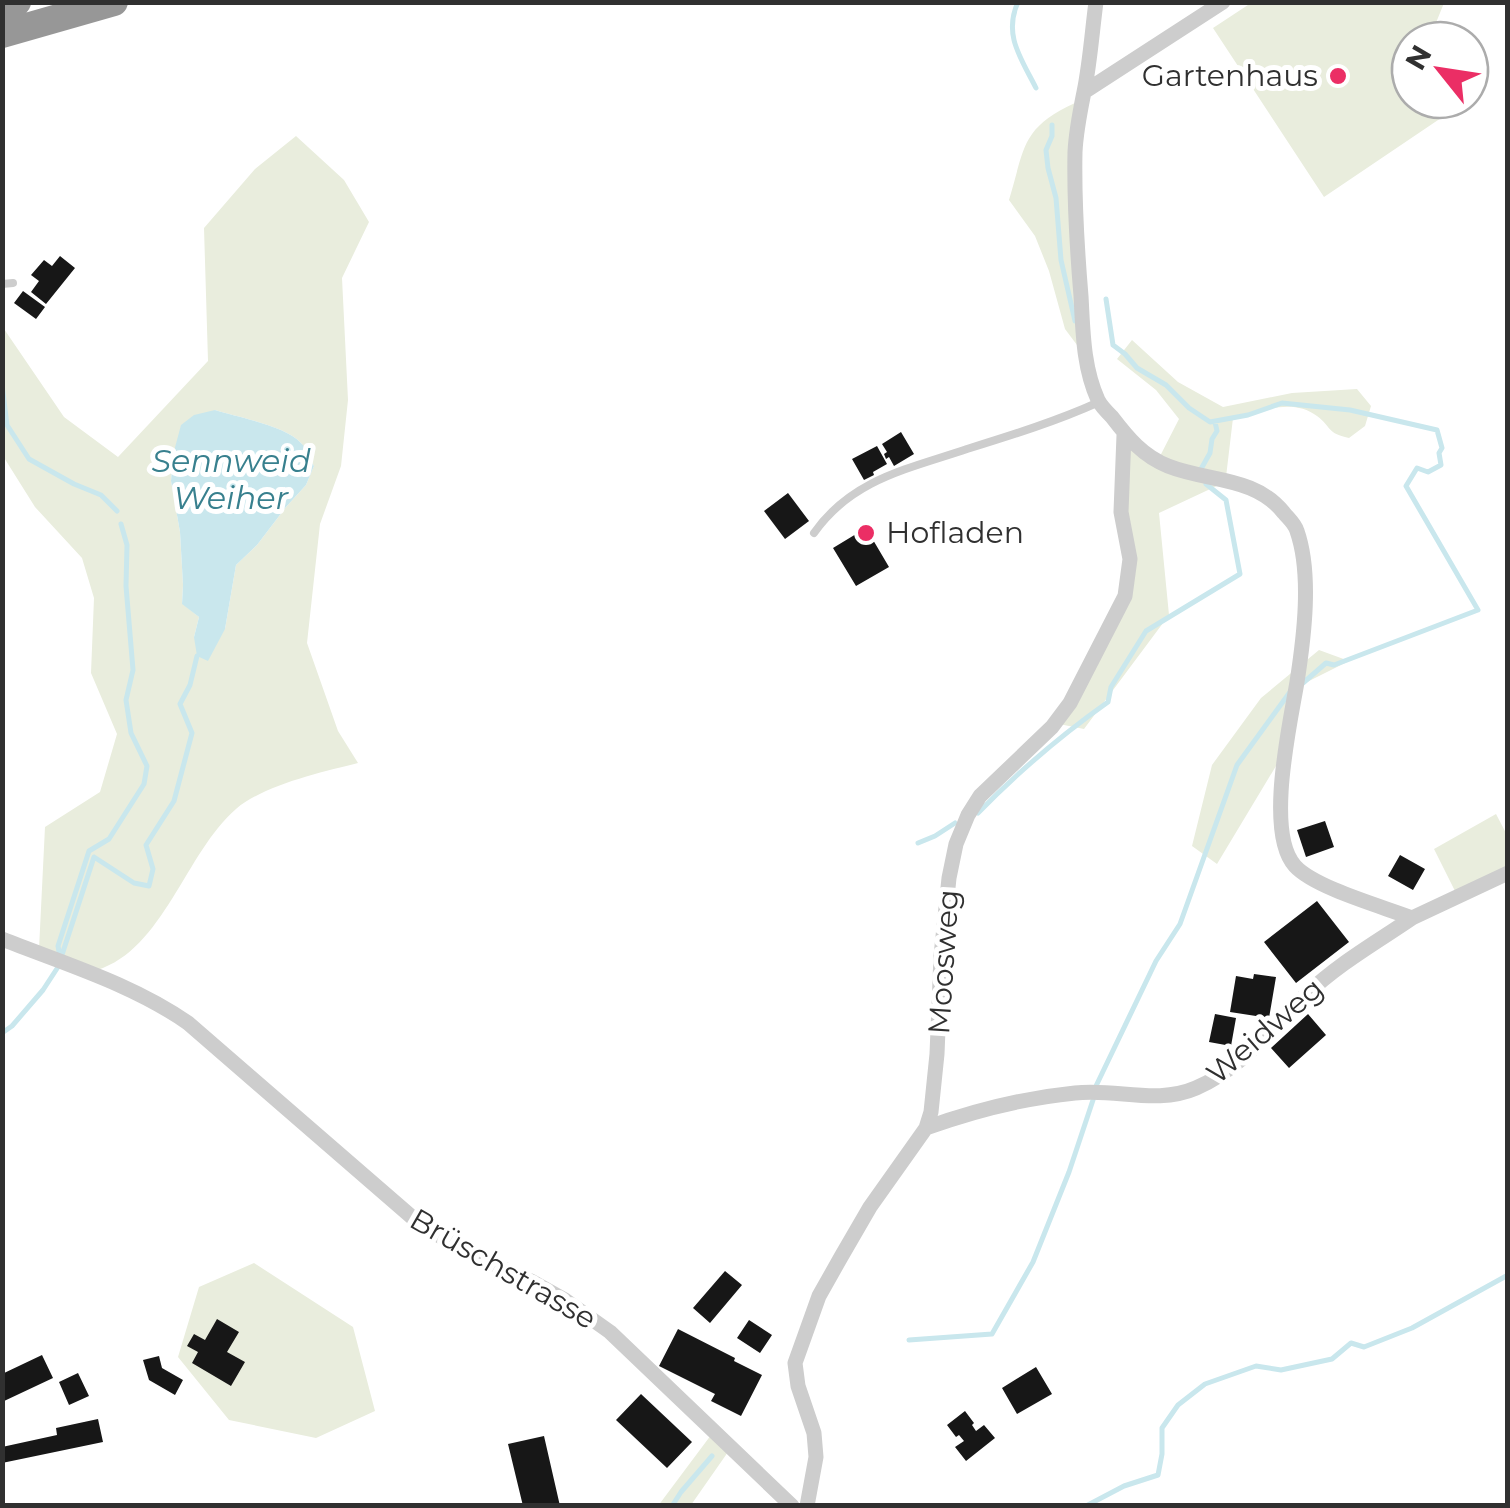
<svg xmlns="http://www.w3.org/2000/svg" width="1510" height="1508" viewBox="0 0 1510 1508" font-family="Montserrat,sans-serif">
<rect width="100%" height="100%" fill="#fff"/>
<path fill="#e9eddd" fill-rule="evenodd" d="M 1251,3 L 1444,3 L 1429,40 L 1410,40 L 1408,95 L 1410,100 L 1417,100 L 1444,116 L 1324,197 L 1213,28 Z
M 1075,103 L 1080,349 L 1065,329 L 1049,271 L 1035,236 L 1009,200 C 1025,147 1021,128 1075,103 Z
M 296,136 L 344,180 L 369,222 L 342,278 L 348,400 L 341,466 L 320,524 L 307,643 L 338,731 L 358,763 C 322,772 264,785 236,809 C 186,852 163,950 97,970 L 39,949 L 45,827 L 100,792 L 117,734 L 91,673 L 94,598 L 82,558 L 35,507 L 3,456 L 2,326 L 64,417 L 118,457 L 208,361 L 204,228 L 255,169 ZM 215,410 C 237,417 286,426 301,443 C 306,449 310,459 314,466 L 306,485 L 286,507 L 257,545 L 236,565 L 225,629 L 194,637 L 199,617 L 182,603 L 183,585 L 180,532 L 171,481 L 173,455 Z
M 1132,340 L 1178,382 L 1223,407 L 1292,393 L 1357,389 L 1371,406 L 1365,426 L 1349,438 C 1326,433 1332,427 1317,416 C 1292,397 1260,412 1233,418 L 1226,477 L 1223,483 L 1159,513 L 1169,615 L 1084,729 L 1059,724 L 1129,596 L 1125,509 L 1127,442 L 1156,464 L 1179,419 L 1156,390 L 1117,359 Z
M 1319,650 L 1349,661 L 1299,686 L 1282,756 L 1217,864 L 1192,846 L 1212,765 L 1261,698 Z
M 1496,814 L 1507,835 L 1507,866 L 1456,893 L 1434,849 Z
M 254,1263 L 353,1327 L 375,1411 L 316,1438 L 229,1420 L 178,1357 L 199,1287 Z
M 711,1435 L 728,1452 L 691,1505 L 658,1506 Z"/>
<path fill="#c9e7ed" d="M 215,410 C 237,417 286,426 301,443 C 307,448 310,459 314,466 L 306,485 L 286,507 L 257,545 L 236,565 L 225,629 L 208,661 L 197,656 L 194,637 L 199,617 L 182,604 L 183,585 L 180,532 L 171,481 L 173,455 L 181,425 L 194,415 Z"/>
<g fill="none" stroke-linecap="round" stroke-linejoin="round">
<path stroke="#c9e7ed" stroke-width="5" d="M 1018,2 C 1003,35 1021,58 1036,88
M 1052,125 L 1052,136 L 1046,150 L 1048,168 L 1056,198 L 1061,260 L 1075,321
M 1106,299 L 1113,345 L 1125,354 L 1137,368 L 1166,385 L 1189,408 L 1210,422 L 1248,415 L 1282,403 L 1350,410 L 1437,430 L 1442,448 L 1439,453 L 1441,465 L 1428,472 L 1417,468 L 1406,486 L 1478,610 L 1334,665 L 1326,663 L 1303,683
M 2,384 L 7,425 L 29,459 L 74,484 L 101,495 L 117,511
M 1201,469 L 1210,453 L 1212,439 L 1217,431 L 1215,422
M 978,813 C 1019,771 1060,736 1108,702 L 1111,687 L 1146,631 L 1240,574 L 1226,500 L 1206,484
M 918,843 L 935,836 L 955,823
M 60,957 L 58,946 L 89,851 L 109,839 L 144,784 L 147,766 L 131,733 L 126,700 L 133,670 L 126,586 L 127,545 L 121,524
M 2,1033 L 12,1026 L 43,990 L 58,967 L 94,857 L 134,883 L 149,886 L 153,869 L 146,845 L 174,801 L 192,733 L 180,704 L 190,685 L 197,656
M 1096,1086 L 1156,961 L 1180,924 L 1237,765 L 1290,692
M 909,1340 L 992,1334 L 1033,1262 L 1069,1172 L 1094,1097
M 672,1506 L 681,1492 L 712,1456
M 1086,1506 L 1124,1486 L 1158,1475 L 1162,1454 L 1162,1428 L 1178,1405 L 1205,1384 L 1256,1366 L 1281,1370 L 1332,1359 L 1351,1343 L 1364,1347 L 1412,1328 L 1508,1275"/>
</g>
<path fill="#171717" d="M 1339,67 L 1346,80 L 1337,85 L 1330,71 Z
M 60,256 L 75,268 L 46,304 L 31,292 L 39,281 L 31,275 L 44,260 L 52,266 Z
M 23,291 L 45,307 L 36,319 L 14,303 Z
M 901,432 L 914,454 L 894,466 L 889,457 L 886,459 L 884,454 L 887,452 L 882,444 Z
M 877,446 L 887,464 L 873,472 L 874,475 L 864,480 L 852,459 Z
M 788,493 L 809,521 L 785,539 L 764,511 Z
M 866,528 L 889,567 L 856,586 L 833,548 Z
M 1325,821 L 1334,847 L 1306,857 L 1297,830 Z
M 1400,855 L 1425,869 L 1413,890 L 1388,876 Z
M 1317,901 L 1349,942 L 1296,983 L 1264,942 Z
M 1254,974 L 1276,977 L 1269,1018 L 1230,1012 L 1236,976 L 1253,979 Z
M 1215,1014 L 1236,1018 L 1231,1046 L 1209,1042 Z
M 1308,1014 L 1326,1035 L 1289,1068 L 1271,1048 Z
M 725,1271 L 742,1285 L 710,1323 L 693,1308 Z
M 217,1319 L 239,1332 L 227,1352 L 245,1362 L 231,1386 L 192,1363 L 198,1352 L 187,1346 L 194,1334 L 205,1340 Z
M 749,1320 L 772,1335 L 760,1353 L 737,1338 Z
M 678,1329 L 735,1358 L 734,1361 L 762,1375 L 741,1416 L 711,1401 L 715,1394 L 659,1366 Z
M 42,1355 L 53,1378 L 2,1402 L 2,1374 Z
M 159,1356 L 162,1368 L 183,1380 L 175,1395 L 149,1380 L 143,1360 Z
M 1036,1367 L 1052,1394 L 1017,1414 L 1002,1388 Z
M 78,1373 L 89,1396 L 69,1405 L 59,1382 Z
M 641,1394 L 692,1442 L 667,1468 L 616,1420 Z
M 965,1411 L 974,1423 L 972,1425 L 976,1431 L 984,1425 L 995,1438 L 966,1461 L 955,1447 L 964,1441 L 959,1435 L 956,1437 L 947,1425 Z
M 98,1419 L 103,1442 L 2,1463 L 2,1447 L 57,1435 L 56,1428 Z
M 544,1436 L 560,1506 L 523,1506 L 508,1444 Z"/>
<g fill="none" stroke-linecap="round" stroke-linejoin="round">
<path stroke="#cdcdcd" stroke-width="8" d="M 2,284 L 13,283
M 814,533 C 852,479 908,469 967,449 C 1012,435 1057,421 1099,402"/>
<path stroke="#cdcdcd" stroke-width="15" d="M 1096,2 C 1092,32 1090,63 1084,92 C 1080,112 1076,131 1075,152 C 1074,200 1077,248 1081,296 C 1083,331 1083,367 1098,400 C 1101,406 1107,412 1112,417 C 1128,438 1143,456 1168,466 C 1208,482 1255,476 1284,513 C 1289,519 1295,524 1297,531 C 1312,574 1304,637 1297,682 C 1290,724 1265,833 1295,866 C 1315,888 1384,907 1412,918 L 1508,873
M 1084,92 L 1223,2
M 2,939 C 65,964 132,984 188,1023 L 421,1225 L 474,1256 L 531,1281 L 565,1300 L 610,1332 L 792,1506
M 926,1128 C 973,1111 1025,1098 1075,1093 C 1116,1088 1157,1105 1196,1088 C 1241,1069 1273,1027 1307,994 C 1338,964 1377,942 1412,918
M 807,1506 L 816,1457 L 814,1433 L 798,1386 L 795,1363 L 819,1296 L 841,1257 L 870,1207 L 926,1128 L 931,1112 L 937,1054 L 941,956 L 949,878 L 956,844 L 968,815 L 980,796 L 1052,727 L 1070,703 L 1125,596 L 1130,559 L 1121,512 L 1124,435"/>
<path stroke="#979797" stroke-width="28" d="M 2,6 L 17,2
M 2,34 L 114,2"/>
</g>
<g fill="#eb2e65" stroke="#fff" stroke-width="4">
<circle cx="1338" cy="76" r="10"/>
<circle cx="866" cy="533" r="10"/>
</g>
<g text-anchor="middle" stroke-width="10" stroke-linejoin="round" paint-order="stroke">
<g font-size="30" fill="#303030" stroke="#fff" text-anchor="end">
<text x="1318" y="86">Gartenhaus</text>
<text x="886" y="543" text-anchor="start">Hofladen</text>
</g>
<g font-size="30" fill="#303030" stroke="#fff">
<text transform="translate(944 962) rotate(-86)" y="10">Moosweg</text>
<text transform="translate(1265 1031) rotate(-41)" y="10">Weidweg</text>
<text transform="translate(503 1269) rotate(30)" y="10">Brüschstrasse</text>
</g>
<g font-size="32" font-style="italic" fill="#38808e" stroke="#fff">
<text x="231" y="472">Sennweid<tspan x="231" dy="37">Weiher</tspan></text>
</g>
</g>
<rect width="1510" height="1508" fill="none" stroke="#303030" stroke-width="10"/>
<g transform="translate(1440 70) rotate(300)"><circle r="48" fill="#ffffff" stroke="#acacac" stroke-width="2.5"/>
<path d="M0-8L18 38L0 25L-18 38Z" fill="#eb2e65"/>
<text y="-15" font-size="28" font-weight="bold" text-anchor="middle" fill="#303030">N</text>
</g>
</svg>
